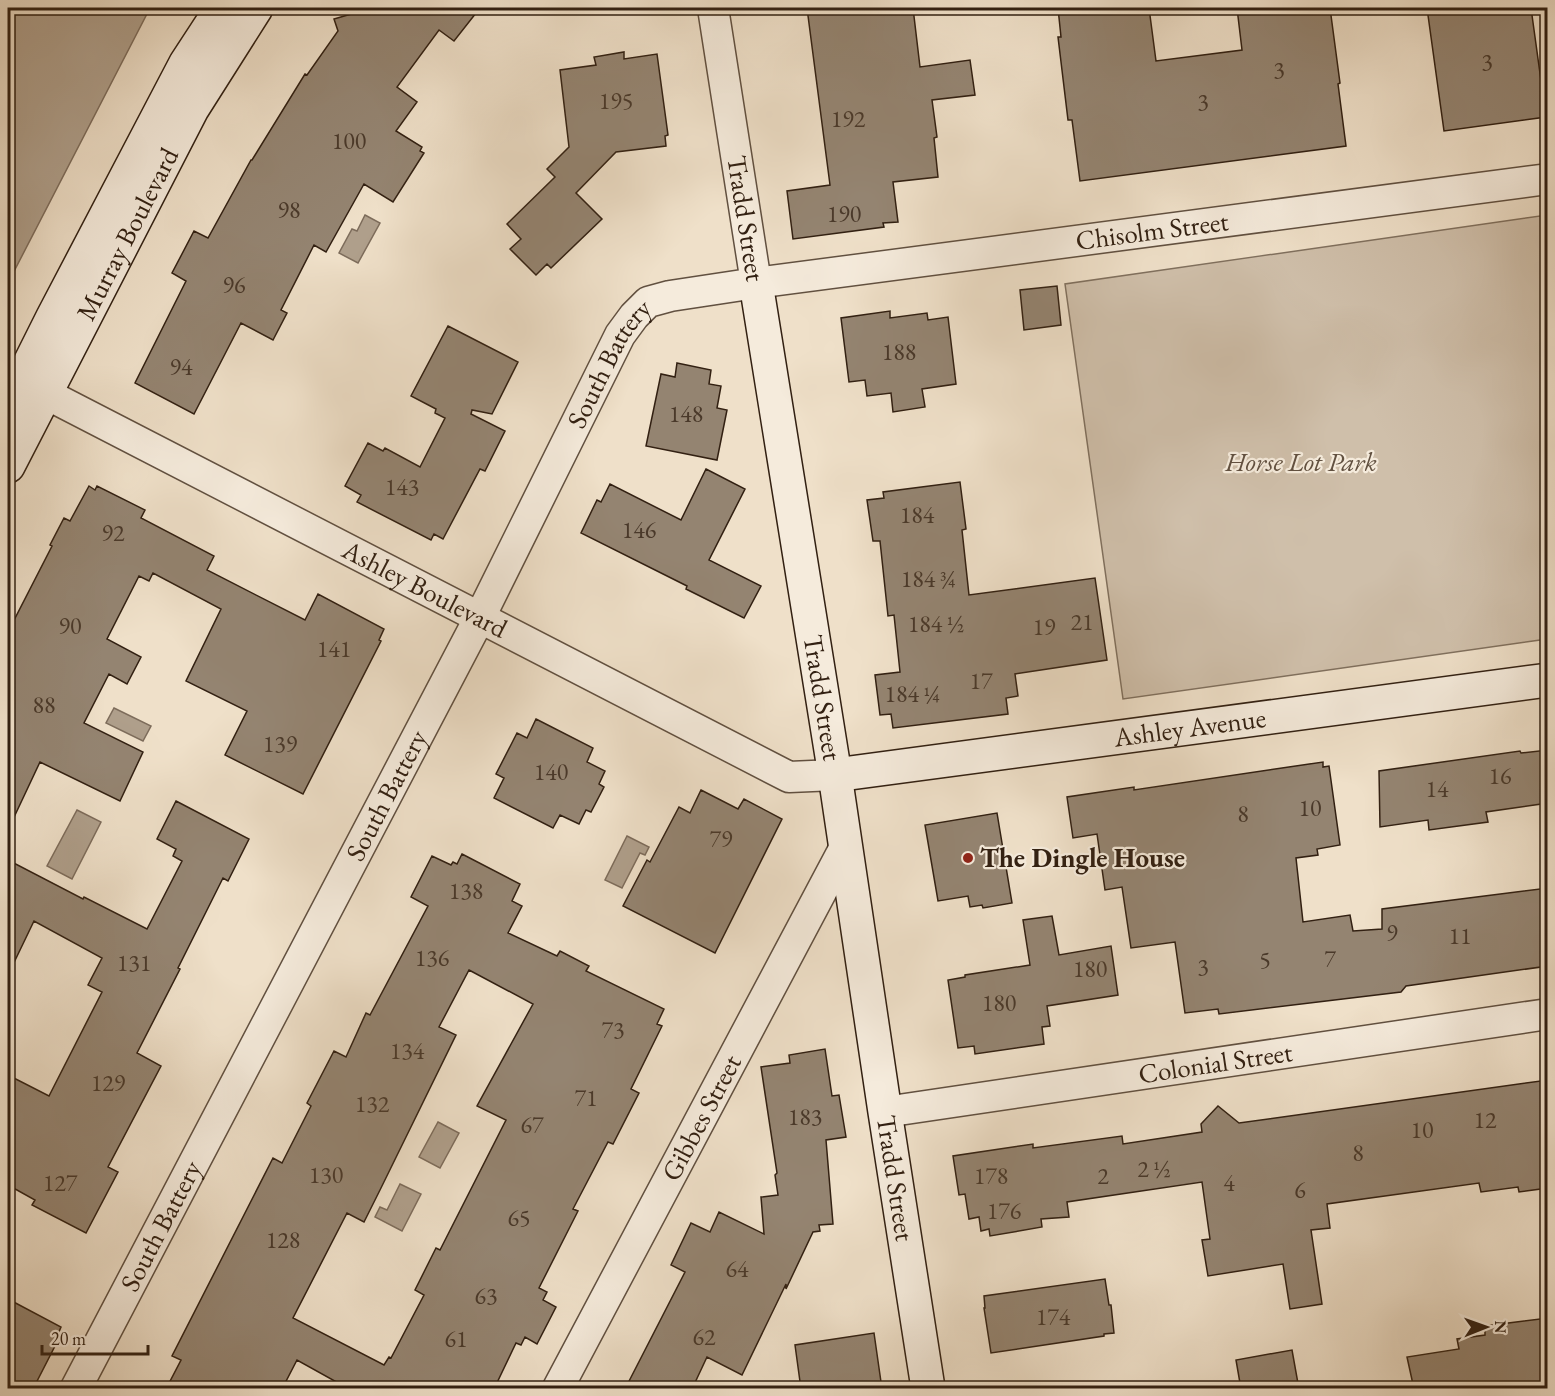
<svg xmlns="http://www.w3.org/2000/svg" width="1555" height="1396" viewBox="0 0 1555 1396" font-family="'EB Garamond',serif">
<rect width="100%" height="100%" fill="#efe0c9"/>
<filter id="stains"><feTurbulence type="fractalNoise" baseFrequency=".00333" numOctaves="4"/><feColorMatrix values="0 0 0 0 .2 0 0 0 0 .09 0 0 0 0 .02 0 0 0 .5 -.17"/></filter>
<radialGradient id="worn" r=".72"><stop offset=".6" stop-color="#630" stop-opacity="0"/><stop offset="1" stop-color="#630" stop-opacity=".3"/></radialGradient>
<path fill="#cfbfaa" stroke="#80705e" stroke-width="1.5" d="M 1547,215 L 1547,639 L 1123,699 L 1065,284 Z"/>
<path fill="#af9f8b" stroke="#7d6c5b" stroke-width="1.5" d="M 8,8 L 150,8 L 8,283 Z
M 365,215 L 380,223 L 358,263 L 339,253 L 352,229 L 357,231 Z
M 114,708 L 151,726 L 143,741 L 106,723 Z
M 77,810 L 101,822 L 72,879 L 47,866 Z
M 627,836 L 649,847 L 645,855 L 640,853 L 622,888 L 605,880 Z
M 438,1122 L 459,1133 L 440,1168 L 419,1157 Z
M 400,1184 L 421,1194 L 402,1231 L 375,1217 L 380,1207 L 387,1210 Z"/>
<path fill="#948471" stroke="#322012" stroke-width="1.5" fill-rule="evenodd" d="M 356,8 L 480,8 L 454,41 L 439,30 L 397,87 L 417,102 L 396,131 L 422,147 L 420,151 L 424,153 L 393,202 L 364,184 L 326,252 L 314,245 L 281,310 L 287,313 L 273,340 L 241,323 L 194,414 L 135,383 L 186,281 L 172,273 L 194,231 L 208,238 L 251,160 L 252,160 L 305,74 L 307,75 L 338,31 L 334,19 L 351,14 Z
M 807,8 L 913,8 L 920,67 L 970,60 L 975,95 L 932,100 L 937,137 L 934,138 L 938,177 L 893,182 L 898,222 L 883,223 L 884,227 L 793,239 L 787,191 L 830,185 Z
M 1058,8 L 1149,8 L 1156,61 L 1242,50 L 1237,8 L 1330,8 L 1340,83 L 1338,84 L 1346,146 L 1080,181 L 1072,120 L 1068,120 L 1058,37 L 1061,37 Z
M 1427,8 L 1531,8 L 1546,117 L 1444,131 Z
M 624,52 L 624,59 L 657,54 L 668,135 L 665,136 L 666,146 L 616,152 L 576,193 L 602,219 L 551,268 L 547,264 L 536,275 L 510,249 L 521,239 L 507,224 L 555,177 L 547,169 L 569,147 L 560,70 L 596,65 L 594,57 Z
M 1057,286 L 1061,325 L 1024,330 L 1020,290 Z
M 890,311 L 890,318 L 927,313 L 928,320 L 948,317 L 956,384 L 922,389 L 925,407 L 893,412 L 891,393 L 867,396 L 865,380 L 849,382 L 841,318 Z
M 448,326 L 518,362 L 492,414 L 472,410 L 471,414 L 505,431 L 485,471 L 480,469 L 443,539 L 434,534 L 431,540 L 357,502 L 361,495 L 345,486 L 368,443 L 383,451 L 385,448 L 420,467 L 445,418 L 435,413 L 436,409 L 411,396 Z
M 677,363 L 711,370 L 709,384 L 721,386 L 717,408 L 727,410 L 717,460 L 646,446 L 661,374 L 675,377 Z
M 706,469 L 745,489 L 709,560 L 761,586 L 744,618 L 686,589 L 687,586 L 581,533 L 597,500 L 601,502 L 610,484 L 681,520 Z
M 960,482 L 966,529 L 962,530 L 969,595 L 1095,578 L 1107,660 L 1015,674 L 1018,696 L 1006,698 L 1008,714 L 893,728 L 891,714 L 880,715 L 875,675 L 900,672 L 894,615 L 888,616 L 880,541 L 873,541 L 867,500 L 884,498 L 883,492 Z
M 89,486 L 95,490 L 97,486 L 145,510 L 141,518 L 214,556 L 207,570 L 305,620 L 318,594 L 384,629 L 379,640 L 381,641 L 303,794 L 225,755 L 247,711 L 186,681 L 221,609 L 153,573 L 149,581 L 139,576 L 107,639 L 141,657 L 127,684 L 109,674 L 84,723 L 143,752 L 120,801 L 40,762 L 8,830 L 8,632 L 52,546 L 50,545 L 64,518 L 70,521 Z
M 536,719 L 593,748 L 587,762 L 605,771 L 599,784 L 604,787 L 591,812 L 586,810 L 579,824 L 560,815 L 553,828 L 494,798 L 504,778 L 496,774 L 517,733 L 527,738 Z
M 1548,750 L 1548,803 L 1486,812 L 1488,822 L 1429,830 L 1428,820 L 1380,827 L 1379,771 L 1520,751 L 1521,753 Z
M 1323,762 L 1323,767 L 1329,766 L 1340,845 L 1317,849 L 1318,855 L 1296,858 L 1303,922 L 1350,915 L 1353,931 L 1382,929 L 1382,909 L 1548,888 L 1548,966 L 1406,986 L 1401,992 L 1219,1014 L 1218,1009 L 1185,1013 L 1175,942 L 1131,948 L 1122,887 L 1105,890 L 1097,834 L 1073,838 L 1067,797 L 1134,787 L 1134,790 Z
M 701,790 L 738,809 L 744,799 L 782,819 L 715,953 L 623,906 L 647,860 L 650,862 L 679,807 L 690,813 Z
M 176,801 L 249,839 L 228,881 L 223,878 L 178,968 L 180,969 L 137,1053 L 161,1066 L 108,1167 L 118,1172 L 86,1233 L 32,1205 L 35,1200 L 8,1185 L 8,1075 L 49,1096 L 102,992 L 88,985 L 102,958 L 34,921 L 8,975 L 8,860 L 83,899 L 84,897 L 147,929 L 182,861 L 173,856 L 176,849 L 157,839 Z
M 997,813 L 1012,903 L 983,908 L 982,905 L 970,907 L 968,896 L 938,901 L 925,825 Z
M 462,854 L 520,884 L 512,901 L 522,906 L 508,933 L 557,956 L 560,951 L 589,966 L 586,971 L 664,1009 L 657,1024 L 662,1026 L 631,1089 L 639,1093 L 613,1144 L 608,1142 L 573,1209 L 578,1211 L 539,1288 L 547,1292 L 543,1300 L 556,1307 L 537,1344 L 525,1337 L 521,1345 L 516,1343 L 494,1389 L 349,1389 L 297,1360 L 282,1389 L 166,1389 L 181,1360 L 172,1356 L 273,1158 L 282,1163 L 311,1106 L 307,1103 L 334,1051 L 346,1057 L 366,1013 L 370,1015 L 428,906 L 411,897 L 432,856 L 451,865 L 453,862 L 457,864 ZM 469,970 L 533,1004 L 477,1106 L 506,1120 L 440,1250 L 436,1248 L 415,1290 L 424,1295 L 391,1358 L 389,1357 L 384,1365 L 293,1318 L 347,1213 L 364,1222 L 380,1190 L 456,1035 L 439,1027 Z
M 1052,916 L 1059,955 L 1111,946 L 1118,995 L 1047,1006 L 1050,1026 L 1042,1027 L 1044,1044 L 975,1054 L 974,1046 L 958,1048 L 948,980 L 965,977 L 965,975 L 1030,965 L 1023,920 Z
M 825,1049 L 832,1096 L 839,1095 L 846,1137 L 826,1140 L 833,1224 L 819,1225 L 820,1231 L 813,1232 L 786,1289 L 786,1284 L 742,1375 L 707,1357 L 692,1389 L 625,1389 L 685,1272 L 671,1265 L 691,1223 L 710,1232 L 719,1212 L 764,1234 L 761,1197 L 778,1195 L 775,1175 L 777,1173 L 761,1067 L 790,1063 L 789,1055 Z
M 1548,1080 L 1548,1188 L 1519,1192 L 1518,1187 L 1481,1192 L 1479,1183 L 1327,1204 L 1330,1228 L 1311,1230 L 1322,1304 L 1290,1309 L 1283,1264 L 1208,1276 L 1202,1240 L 1210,1239 L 1202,1182 L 1067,1202 L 1069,1217 L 1041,1219 L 1042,1227 L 990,1236 L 989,1229 L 981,1231 L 979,1217 L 969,1219 L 965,1194 L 959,1195 L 953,1156 L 1033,1144 L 1033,1148 L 1122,1136 L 1123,1144 L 1202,1132 L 1201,1124 L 1218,1106 L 1239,1123 Z
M 1105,1279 L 1109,1305 L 1111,1305 L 1114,1333 L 1104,1334 L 1104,1336 L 991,1353 L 984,1308 L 985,1308 L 984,1296 Z
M 8,1299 L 61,1327 L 55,1341 L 57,1342 L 33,1389 L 8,1389 Z
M 1548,1318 L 1548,1389 L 1414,1389 L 1407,1357 L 1459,1349 L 1457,1339 L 1485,1335 L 1485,1326 Z
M 874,1333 L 882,1389 L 801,1389 L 795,1345 Z
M 1292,1350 L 1299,1389 L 1241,1389 L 1236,1360 Z"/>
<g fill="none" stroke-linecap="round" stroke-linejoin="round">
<g stroke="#615040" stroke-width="33">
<g id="street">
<path id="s1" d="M 713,8 L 756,283"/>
<path id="s2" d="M 23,382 L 789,777 L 835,775"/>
<path id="s3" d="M 885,1112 L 1548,1014"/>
<path id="s4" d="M 76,1388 L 480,617 L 620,335 L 634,316 L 648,302 L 670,296 L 756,283 L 1548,179"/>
<path id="s5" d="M 558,1388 L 845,847"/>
</g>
</g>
<g stroke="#322012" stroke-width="36">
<g id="secondary">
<path id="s6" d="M 756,283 L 835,775 L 885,1112 L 928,1388"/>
<path d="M 8,407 L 53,317 L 186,63 L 222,8"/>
<path id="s7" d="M 8,466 L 192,109 L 256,8"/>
<path id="s8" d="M 835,775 L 1548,680"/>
</g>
</g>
<use href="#street" stroke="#f5ebdc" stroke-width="30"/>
<use href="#secondary" stroke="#f5ebdc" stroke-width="33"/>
</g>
<circle fill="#8f2418" stroke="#f5ebdc" stroke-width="2" cx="968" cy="858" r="6"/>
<g text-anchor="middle" stroke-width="4.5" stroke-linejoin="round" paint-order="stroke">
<g font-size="24" fill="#4a392a">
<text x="1487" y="70">3</text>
<text x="1279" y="78">3</text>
<text x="616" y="109">195</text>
<text x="1203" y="110">3</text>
<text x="848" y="127">192</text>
<text x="349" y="149">100</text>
<text x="289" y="218">98</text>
<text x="844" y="222">190</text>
<text x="234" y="293">96</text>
<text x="899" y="360">188</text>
<text x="181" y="375">94</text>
<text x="686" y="422">148</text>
<text x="402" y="495">143</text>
<text x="917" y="523">184</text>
<text x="639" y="538">146</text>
<text x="113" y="541">92</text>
<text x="928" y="587">184 ¾</text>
<text x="1082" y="630">21</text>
<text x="936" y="632">184 ½</text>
<text x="70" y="634">90</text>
<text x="1044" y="635">19</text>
<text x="334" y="657">141</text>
<text x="981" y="689">17</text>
<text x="912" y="702">184 ¼</text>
<text x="44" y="713">88</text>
<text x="280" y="752">139</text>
<text x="551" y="780">140</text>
<text x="1500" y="784">16</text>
<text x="1437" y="797">14</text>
<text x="1310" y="816">10</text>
<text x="1243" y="822">8</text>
<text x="721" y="847">79</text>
<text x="466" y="899">138</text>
<text x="1392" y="941">9</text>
<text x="1460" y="944">11</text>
<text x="432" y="966">136</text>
<text x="1330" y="967">7</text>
<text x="1265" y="968">5</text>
<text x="134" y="971">131</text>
<text x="1203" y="975">3</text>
<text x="1090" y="977">180</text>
<text x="999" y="1011">180</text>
<text x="613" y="1038">73</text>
<text x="407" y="1059">134</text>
<text x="108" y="1091">129</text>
<text x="586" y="1106">71</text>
<text x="372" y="1112">132</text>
<text x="805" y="1125">183</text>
<text x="1485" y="1128">12</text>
<text x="532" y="1133">67</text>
<text x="1422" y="1138">10</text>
<text x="1358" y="1161">8</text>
<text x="1154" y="1177">2 ½</text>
<text x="326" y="1183">130</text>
<text x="991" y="1184">178</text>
<text x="1103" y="1184">2</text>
<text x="60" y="1191">127</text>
<text x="1229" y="1191">4</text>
<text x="1300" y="1198">6</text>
<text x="1004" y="1219">176</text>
<text x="519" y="1226">65</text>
<text x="283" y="1248">128</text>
<text x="737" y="1277">64</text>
<text x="486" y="1304">63</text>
<text x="1053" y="1325">174</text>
<text x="704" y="1345">62</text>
<text x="456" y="1347">61</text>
</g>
<g font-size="27" fill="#322012" stroke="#f5ebdc">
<text dy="9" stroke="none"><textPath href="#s1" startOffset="213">Tradd Street</textPath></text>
<text dy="9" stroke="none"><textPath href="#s4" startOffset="1738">Chisolm Street</textPath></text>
<text dy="9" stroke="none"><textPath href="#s7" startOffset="261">Murray Boulevard</textPath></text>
<text dy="9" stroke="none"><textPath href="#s4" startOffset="1155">South Battery</textPath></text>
<text dy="9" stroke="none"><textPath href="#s2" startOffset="452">Ashley Boulevard</textPath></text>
<text dy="9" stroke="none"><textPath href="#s6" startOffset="420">Tradd Street</textPath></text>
<text dy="9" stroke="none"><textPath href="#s8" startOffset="358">Ashley Avenue</textPath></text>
<text dy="9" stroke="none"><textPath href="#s4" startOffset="669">South Battery</textPath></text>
<text dy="9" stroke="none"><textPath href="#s3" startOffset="334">Colonial Street</textPath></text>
<text dy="9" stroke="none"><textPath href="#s5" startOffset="306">Gibbes Street</textPath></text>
<text dy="9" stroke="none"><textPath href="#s6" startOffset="906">Tradd Street</textPath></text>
<text dy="9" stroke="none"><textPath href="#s4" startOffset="183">South Battery</textPath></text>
</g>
<g font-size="27" font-style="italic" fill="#615040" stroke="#f5ebdc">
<text x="1301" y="471">Horse Lot Park</text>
</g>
<g font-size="27" font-weight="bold" fill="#322012" stroke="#f5ebdc" text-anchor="start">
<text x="980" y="867">The Dingle House</text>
</g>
</g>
<rect width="1555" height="1396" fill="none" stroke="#efe0c9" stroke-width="30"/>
<rect x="9" y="9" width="1537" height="1378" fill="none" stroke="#322012" stroke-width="3"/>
<rect x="15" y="15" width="1525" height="1366" fill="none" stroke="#322012" stroke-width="1.5"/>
<g transform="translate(1486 1327) rotate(89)" stroke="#f5ebdc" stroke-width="4.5" paint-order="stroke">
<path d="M0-4.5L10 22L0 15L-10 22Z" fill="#322012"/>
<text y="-9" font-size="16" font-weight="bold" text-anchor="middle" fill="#322012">N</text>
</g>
<path d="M42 1345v9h106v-9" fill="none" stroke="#322012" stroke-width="3"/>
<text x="51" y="1345" font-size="18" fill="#322012" stroke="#f5ebdc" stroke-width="4.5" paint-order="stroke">20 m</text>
<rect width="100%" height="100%" filter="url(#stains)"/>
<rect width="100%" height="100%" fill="url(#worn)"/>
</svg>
